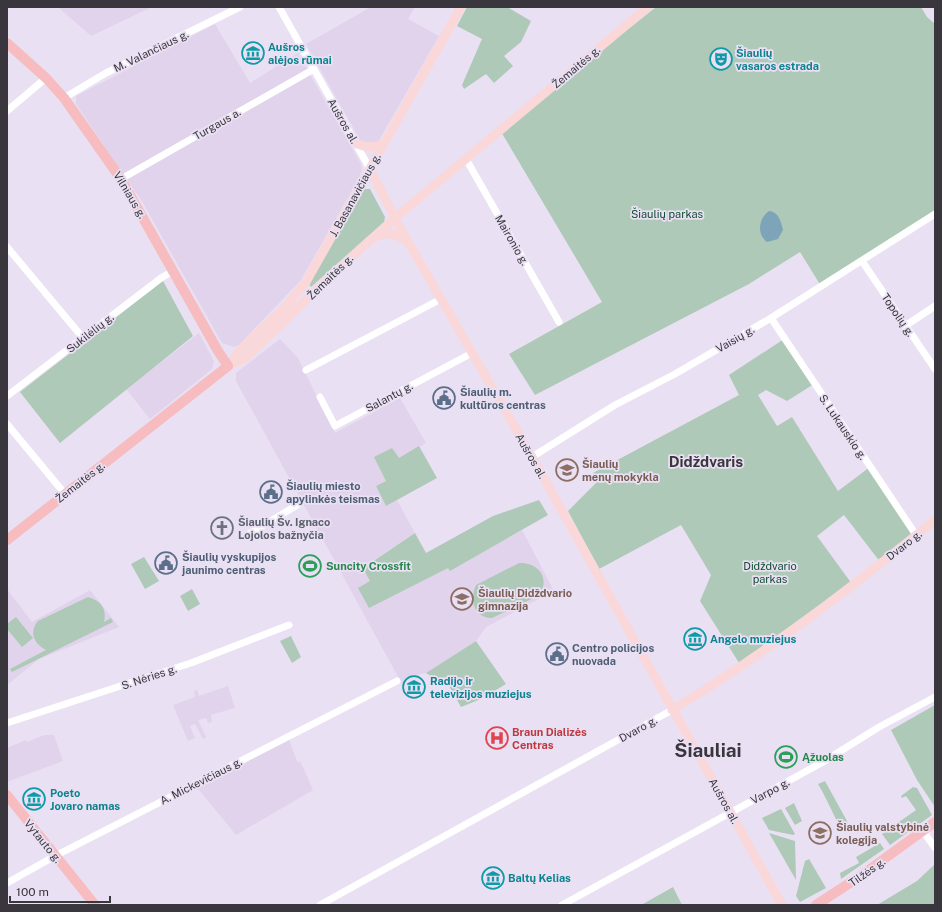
<svg xmlns="http://www.w3.org/2000/svg" width="942" height="912" viewBox="0 0 942 912" font-family="'Public Sans',sans-serif">
<rect width="100%" height="100%" fill="#eae0f3"/>
<path fill="#e0d3eb" d="M 58,7 L 152,7 L 91,36 Z
M 371,7 L 415,7 L 408,19 L 439,36 L 378,142 L 364,143 L 360,140 L 306,44 Z
M 215,24 L 250,83 L 298,53 L 361,164 L 362,169 L 360,176 L 301,280 L 239,345 L 234,347 L 222,343 L 143,203 L 76,104 L 76,96 Z
M 199,333 L 214,361 L 212,369 L 150,419 L 126,389 Z
M 280,339 L 298,358 L 335,433 L 400,398 L 426,443 L 399,459 L 386,481 L 376,486 L 386,506 L 397,500 L 415,533 L 363,567 L 449,567 L 451,570 L 522,530 L 554,591 L 486,627 L 476,641 L 426,673 L 421,674 L 402,684 L 236,381 L 236,373 Z
M 7,589 L 32,622 L 90,590 L 119,627 L 39,659 L 7,685 Z
M 228,686 L 235,708 L 211,715 L 212,722 L 208,723 L 206,718 L 198,720 L 206,737 L 203,739 L 195,724 L 190,726 L 195,738 L 188,741 L 173,705 L 195,697 L 194,691 L 197,690 L 199,696 Z
M 44,735 L 54,735 L 63,761 L 7,782 L 7,748 L 26,740 L 27,742 Z
M 288,737 L 297,761 L 301,763 L 313,790 L 236,835 L 199,790 L 189,787 Z"/>
<path fill="#aec9b7" d="M 467,7 L 507,7 L 531,21 L 521,42 L 504,56 L 513,66 L 494,83 L 486,74 L 464,89 L 462,85 L 482,39 L 457,26 Z
M 656,7 L 921,7 L 927,17 L 935,24 L 935,214 L 821,286 L 800,252 L 749,284 L 535,395 L 509,354 L 602,302 L 500,130 L 627,24 L 631,27 Z
M 364,189 L 370,189 L 385,217 L 384,222 L 311,287 L 309,284 Z
M 163,281 L 193,336 L 60,443 L 20,392 Z
M 784,339 L 814,384 L 787,401 L 766,390 L 758,395 L 777,426 L 792,417 L 838,491 L 870,467 L 916,535 L 881,563 L 844,515 L 817,536 L 852,584 L 741,666 L 700,601 L 711,575 L 681,525 L 599,569 L 568,511 L 598,481 L 593,473 L 739,395 L 729,375 Z
M 419,446 L 437,478 L 386,506 L 376,486 L 386,481 L 374,457 L 392,448 L 399,458 Z
M 539,500 L 548,515 L 450,571 L 448,568 L 369,608 L 358,588 L 370,581 L 363,568 L 415,533 L 426,553 L 493,516 Z
M 144,557 L 159,581 L 145,589 L 131,564 Z
M 519,563 C 538,563 550,576 540,595 L 492,618 C 474,618 469,600 476,585 Z
M 192,589 L 200,604 L 188,611 L 180,596 Z
M 88,597 C 101,601 107,608 104,622 L 111,618 L 113,622 L 12,672 L 10,669 L 46,650 C 35,644 28,633 38,621 Z
M 16,617 L 33,638 L 22,647 L 7,629 L 7,624 Z
M 291,636 L 301,657 L 292,663 L 280,641 Z
M 476,641 L 506,684 L 481,699 L 461,707 L 444,677 L 437,680 L 426,673 Z
M 935,705 L 935,807 L 917,780 L 891,730 Z
M 825,781 L 847,821 L 848,825 L 846,827 L 840,827 C 832,812 827,799 818,784 Z
M 913,787 L 917,788 L 932,815 L 890,845 L 882,834 L 916,810 L 906,796 L 902,798 L 901,796 Z
M 794,803 L 802,821 L 795,825 L 785,808 Z
M 781,809 L 795,834 L 793,835 L 769,830 L 762,818 Z
M 769,833 L 795,841 L 796,880 Z
M 880,843 L 884,849 L 841,879 L 840,873 L 859,863 L 856,857 Z
M 809,859 L 826,888 L 800,902 L 796,896 L 805,861 Z
M 935,864 L 935,905 L 877,905 L 917,881 Z
M 673,887 L 682,905 L 644,905 L 643,904 Z"/>
<path fill="#7da4b8" d="M 769,211 C 779,212 781,222 783,230 L 778,239 L 767,242 C 756,234 759,218 769,211 Z"/>
<g fill="none" stroke-linecap="round" stroke-linejoin="round">
<path stroke="#fff" stroke-width="7" d="M 279,7 L 370,169
M 64,98 L 106,73 L 240,7
M 7,111 L 46,78
M 466,159 L 559,322
M 121,179 L 314,69
M 7,247 L 83,338
M 862,261 L 935,369
M 771,318 L 916,535
M 905,326 L 935,306
M 306,370 L 441,299
M 7,396 L 161,278 L 173,271
M 320,397 L 335,426 L 472,353
M 7,424 L 65,494
M 532,457 L 615,405 L 675,374 L 771,318 L 935,214
M 249,534 L 299,504
M 7,723 L 191,663 L 289,625
M 927,830 L 923,831 L 935,848
M 7,883 L 55,856 L 397,681
M 320,905 L 672,710
M 562,905 L 823,762 L 879,727 L 935,697"/>
<path stroke="#fad7d9" stroke-width="9" d="M 357,144 C 368,148 375,148 385,142
M 370,169 L 399,226 L 532,457 L 782,905
M 376,237 C 389,231 395,234 407,241
M 229,365 L 240,350 L 286,306 L 306,282 L 461,7
M 228,366 L 246,358 L 326,280 L 395,218 L 648,7
M 672,710 C 765,654 851,588 935,520"/>
<path stroke="#f6bcbf" stroke-width="10" d="M 7,43 L 46,78 L 64,98 L 121,179 L 218,351 L 228,366 L 7,540
M 7,795 L 95,905
M 816,905 L 862,875 L 935,822"/>
</g>
<defs>
<g id="museum-ring" transform="scale(1.15)"><circle r="9.5" fill="#eae0f3" stroke="#0f9aa8" stroke-width="1.5"/><path d="M0-6L6-3V-2H-6V-3ZM-5-1h2V3h-2ZM-1-1h2V3h-2ZM3-1h2V3H3ZM-6 4H6V6H-6Z" fill="#0f9aa8"/></g>
<g id="theatre-ring" transform="scale(1.15)"><circle r="9.5" fill="#eae0f3" stroke="#0f9aa8" stroke-width="1.5"/><path d="M-5-5.5Q0-4 5-5.5V0Q5 5 0 6Q-5 5-5 0ZM-3.3-2.5H-1v1.5H-3.3ZM1-2.5H3.3v1.5H1ZM-2.8 1Q0 5.5 2.8 1Z" fill="#0f9aa8"/></g>
<g id="civic-ring" transform="scale(1.15)"><circle r="9.5" fill="#eae0f3" stroke="#5c6f8a" stroke-width="1.5"/><path d="M-.6-6.5H3V-4.5H.6V-3L4-1V1h2V6H-6V1h2V-1L-.6-3ZM-1.2 2.5V6h2.4V2.5Z" fill="#5c6f8a"/></g>
<g id="school-ring" transform="scale(1.15)"><circle r="9.5" fill="#eae0f3" stroke="#8d6e63" stroke-width="1.5"/><path d="M0-5L7-2L0 1L-7-2ZM-4 1L0 2.5L4 1V4Q0 6-4 4Z" fill="#8d6e63"/></g>
<g id="church-ring" transform="scale(1.15)"><circle r="9.5" fill="#eae0f3" stroke="#6b7280" stroke-width="1.5"/><path d="M-1.2-6h2.4v3.5h3.3v2.4h-3.3V6h-2.4V-.1h-3.3v-2.4h3.3Z" fill="#6b7280"/></g>
<g id="stadium-ring" transform="scale(1.15)"><circle r="9.5" fill="#eae0f3" stroke="#2e9e5b" stroke-width="1.5"/><path d="M0-5a6.5 5 0 1 0 0 10a6.5 5 0 1 0 0-10ZM-3.5-1.8h7v3.6h-7Z" fill="#2e9e5b"/></g>
<g id="hospital-ring" transform="scale(1.15)"><circle r="9.5" fill="#eae0f3" stroke="#e0444e" stroke-width="1.5"/><path d="M-5-5h3v3.5h4V-5h3V5h-3V1.5h-4V5h-3Z" fill="#e0444e"/></g>
<g id="university-ring" transform="scale(1.15)"><circle r="9.5" fill="#eae0f3" stroke="#8d6e63" stroke-width="1.5"/><path d="M0-5L7-2L0 1L-7-2ZM-4 1L0 2.5L4 1V4Q0 6-4 4Z" fill="#8d6e63"/></g>
</defs>
<g fill-rule="evenodd">
<use href="#museum-ring" x="253" y="53"/>
<use href="#theatre-ring" x="721" y="59"/>
<use href="#civic-ring" x="444" y="398"/>
<use href="#school-ring" x="567" y="470"/>
<use href="#civic-ring" x="271" y="492"/>
<use href="#church-ring" x="222" y="528"/>
<use href="#civic-ring" x="166" y="563"/>
<use href="#stadium-ring" x="310" y="566"/>
<use href="#school-ring" x="462" y="599"/>
<use href="#museum-ring" x="695" y="639"/>
<use href="#civic-ring" x="557" y="654"/>
<use href="#museum-ring" x="414" y="687"/>
<use href="#hospital-ring" x="497" y="738"/>
<use href="#stadium-ring" x="786" y="757"/>
<use href="#museum-ring" x="34" y="799"/>
<use href="#university-ring" x="820" y="833"/>
<use href="#museum-ring" x="493" y="878"/>
</g>
<g text-anchor="middle" stroke-width="3.5" stroke-linejoin="round" paint-order="stroke">
<g font-size="11" font-weight="bold" fill="#0d838f" stroke="#eae0f3" text-anchor="start">
<text x="268" y="51">Aušros<tspan x="268" dy="13">alėjos rūmai</tspan></text>
<text x="736" y="57">Šiaulių<tspan x="736" dy="13">vasaros estrada</tspan></text>
<text x="710" y="643">Angelo muziejus</text>
<text x="430" y="685">Radijo ir<tspan x="430" dy="13">televizijos muziejus</tspan></text>
<text x="50" y="797">Poeto<tspan x="50" dy="13">Jovaro namas</tspan></text>
<text x="508" y="882">Baltų Kelias</text>
</g>
<g font-size="11" fill="#3a363d" stroke="#eae0f3">
<text transform="translate(151 51) rotate(-26)" y="4">M. Valančiaus g.</text>
<text transform="translate(576 67) rotate(-40)" y="4">Žemaitės g.</text>
<text transform="translate(343 121) rotate(60)" y="4">Aušros al.</text>
<text transform="translate(217 124) rotate(-30)" y="4">Turgaus a.</text>
<text transform="translate(130 195) rotate(59)" y="4">Vilniaus g.</text>
<text transform="translate(355 195) rotate(-61)" y="4">J. Basanavičiaus g.</text>
<text transform="translate(512 240) rotate(60)" y="4">Maironio g.</text>
<text transform="translate(330 277) rotate(-44)" y="4">Žemaitės g.</text>
<text transform="translate(898 315) rotate(56)" y="4">Topolių g.</text>
<text transform="translate(90 333) rotate(-38)" y="4">Sukilėlių g.</text>
<text transform="translate(735 339) rotate(-30)" y="4">Vaisių g.</text>
<text transform="translate(389 397) rotate(-28)" y="4">Salantų g.</text>
<text transform="translate(843 427) rotate(56)" y="4">S. Lukauskio g.</text>
<text transform="translate(531 456) rotate(60)" y="4">Aušros al.</text>
<text transform="translate(80 482) rotate(-38)" y="4">Žemaitės g.</text>
<text transform="translate(904 545) rotate(-38)" y="4">Dvaro g.</text>
<text transform="translate(149 677) rotate(-18)" y="4">S. Nėries g.</text>
<text transform="translate(638 729) rotate(-29)" y="4">Dvaro g.</text>
<text transform="translate(201 781) rotate(-27)" y="4">A. Mickevičiaus g.</text>
<text transform="translate(770 791) rotate(-28)" y="4">Varpo g.</text>
<text transform="translate(724 801) rotate(61)" y="4">Aušros al.</text>
<text transform="translate(43 841) rotate(51)" y="4">Vytauto g.</text>
<text transform="translate(867 872) rotate(-35)" y="4">Tilžės g.</text>
</g>
<g font-size="11" fill="#0d4c2d" stroke="#eae0f3">
<text x="667" y="218">Šiaulių parkas</text>
<text x="770" y="570">Didždvario<tspan x="770" dy="13">parkas</tspan></text>
</g>
<g font-size="11" font-weight="bold" fill="#4e5e75" stroke="#eae0f3" text-anchor="start">
<text x="460" y="396">Šiaulių m.<tspan x="460" dy="13">kultūros centras</tspan></text>
<text x="286" y="490">Šiaulių miesto<tspan x="286" dy="13">apylinkės teismas</tspan></text>
<text x="182" y="561">Šiaulių vyskupijos<tspan x="182" dy="13">jaunimo centras</tspan></text>
<text x="572" y="652">Centro policijos<tspan x="572" dy="13">nuovada</tspan></text>
</g>
<g font-size="11" font-weight="bold" fill="#785e54" stroke="#eae0f3" text-anchor="start">
<text x="582" y="468">Šiaulių<tspan x="582" dy="13">menų mokykla</tspan></text>
<text x="478" y="597">Šiaulių Didždvario<tspan x="478" dy="13">gimnazija</tspan></text>
<text x="836" y="831">Šiaulių valstybinė<tspan x="836" dy="13">kolegija</tspan></text>
</g>
<g font-size="11" font-weight="bold" fill="#5b616d" stroke="#eae0f3" text-anchor="start">
<text x="238" y="526">Šiaulių Šv. Ignaco<tspan x="238" dy="13">Lojolos bažnyčia</tspan></text>
</g>
<g font-size="11" font-weight="bold" fill="#27864d" stroke="#eae0f3" text-anchor="start">
<text x="326" y="570">Suncity Crossfit</text>
<text x="802" y="761">Ąžuolas</text>
</g>
<g font-size="11" font-weight="bold" fill="#be3a42" stroke="#eae0f3" text-anchor="start">
<text x="512" y="736">Braun Dializės<tspan x="512" dy="13">Centras</tspan></text>
</g>
<g font-size="15" font-weight="bold" fill="#3a363d" stroke="#eae0f3">
<text x="706" y="467">Didždvaris</text>
</g>
<g font-size="19" font-weight="bold" fill="#3a363d" stroke="#eae0f3">
<text x="708" y="757">Šiauliai</text>
</g>
</g>
<rect width="942" height="912" fill="none" stroke="#3a363d" stroke-width="16"/>
<path d="M10 896v6h100v-6" fill="none" stroke="#3a363d" stroke-width="2"/>
<text x="16" y="896" font-size="12" fill="#3a363d" stroke="#eae0f3" stroke-width="3" paint-order="stroke">100 m</text>
</svg>
